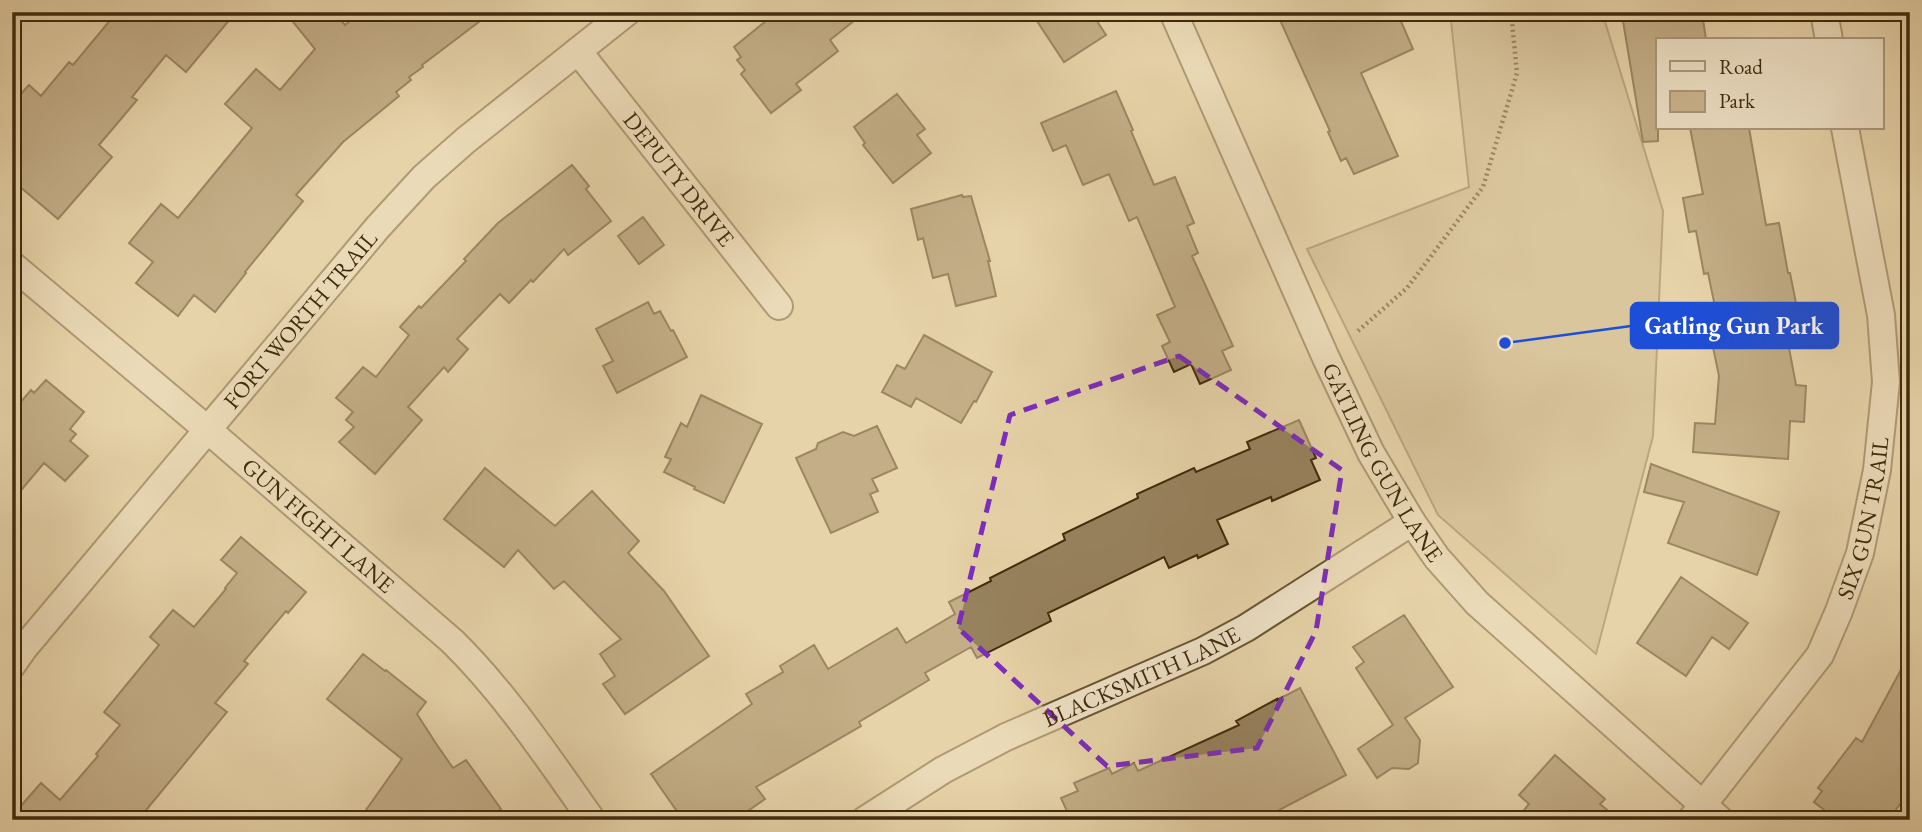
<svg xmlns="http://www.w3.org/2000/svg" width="1922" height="832" viewBox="0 0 1922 832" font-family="'EB Garamond',serif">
<rect width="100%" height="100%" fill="#e7d3a9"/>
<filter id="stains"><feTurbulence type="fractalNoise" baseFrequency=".00286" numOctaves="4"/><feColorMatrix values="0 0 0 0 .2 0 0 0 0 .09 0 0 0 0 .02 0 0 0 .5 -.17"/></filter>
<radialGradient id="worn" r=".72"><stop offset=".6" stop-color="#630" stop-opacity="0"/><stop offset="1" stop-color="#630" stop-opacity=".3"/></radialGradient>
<path fill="#cbb68e" stroke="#86704d" stroke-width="2" d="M 1450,12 L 1602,12 L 1663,211 L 1653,436 L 1596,654 L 1438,515 L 1307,249 L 1469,187 Z"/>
<path fill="#97825e" stroke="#402b0c" stroke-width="2" d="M 117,12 L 236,12 L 186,72 L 166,55 L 132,97 L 137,100 L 99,145 L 112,157 L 58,219 L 12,180 L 12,104 L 29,85 L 41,96 L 69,62 L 73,65 Z
M 285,12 L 334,12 L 345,25 L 361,12 L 492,12 L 422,65 L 423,67 L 409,77 L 411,80 L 396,92 L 399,96 L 343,142 L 296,195 L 303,201 L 245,272 L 246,273 L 215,312 L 194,295 L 178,316 L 136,283 L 153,262 L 129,243 L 161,204 L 178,218 L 252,128 L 225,104 L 256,69 L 280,90 L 315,49 Z
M 777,12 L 865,12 L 830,40 L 838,51 L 796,84 L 801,90 L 771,113 L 741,74 L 745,70 L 737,60 L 741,57 L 734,47 Z
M 1031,12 L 1091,12 L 1106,35 L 1064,62 Z
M 1297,12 L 1397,12 L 1413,49 L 1361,73 L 1398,156 L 1354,174 L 1346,158 L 1341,161 L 1328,132 L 1330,131 L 1280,20 Z
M 1639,12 L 1702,12 L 1706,40 L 1658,40 L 1658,141 L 1643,142 L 1622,15 Z
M 1116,91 L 1133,130 L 1131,131 L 1154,185 L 1175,177 L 1194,223 L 1187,226 L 1198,253 L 1192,256 L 1233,346 L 1222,351 L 1231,370 L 1200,384 L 1191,364 L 1174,372 L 1162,346 L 1170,342 L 1157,315 L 1175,307 L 1137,217 L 1129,221 L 1109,174 L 1083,185 L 1066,145 L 1053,151 L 1041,123 Z
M 897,94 L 925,129 L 917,135 L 931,153 L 893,183 L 863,145 L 865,143 L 854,127 Z
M 1690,128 L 1749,128 L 1766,225 L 1779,223 L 1788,273 L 1790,273 L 1797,308 L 1782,311 L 1796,385 L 1806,386 L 1804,422 L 1790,421 L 1788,459 L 1693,452 L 1695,423 L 1715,424 L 1719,376 L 1709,328 L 1719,326 L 1708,273 L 1704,274 L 1696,231 L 1689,232 L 1683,198 L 1703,194 Z
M 572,165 L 589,186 L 586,189 L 611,221 L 568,255 L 564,249 L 533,282 L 531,280 L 509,303 L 500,294 L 457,339 L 468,349 L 448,372 L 444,367 L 408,407 L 422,420 L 375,474 L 339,442 L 354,427 L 346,420 L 353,412 L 336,398 L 363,367 L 376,377 L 409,335 L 400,327 L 419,306 L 421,308 L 466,261 L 464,259 L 498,223 Z
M 962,195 L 963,197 L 971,196 L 990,261 L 988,261 L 996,296 L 956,306 L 948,274 L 933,278 L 923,238 L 918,240 L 911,209 Z
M 643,217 L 664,245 L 639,264 L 618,236 Z
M 648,302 L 654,314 L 660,311 L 671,331 L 673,330 L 687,357 L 617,393 L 603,366 L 613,361 L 596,329 Z
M 924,335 L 992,372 L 976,402 L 974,401 L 961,423 L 916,398 L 911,407 L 882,392 L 897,365 L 905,369 Z
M 46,380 L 84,412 L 70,429 L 76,434 L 70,441 L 88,456 L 65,481 L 44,463 L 12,501 L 12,412 L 31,390 L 34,393 Z
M 701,395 L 762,424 L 724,503 L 694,489 L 695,487 L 664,472 L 671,459 L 665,457 L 681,423 L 687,427 Z
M 1299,420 L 1316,458 L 1311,460 L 1320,480 L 1272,501 L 1271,497 L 1217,520 L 1228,544 L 1198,558 L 1197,555 L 1169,568 L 1164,557 L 1048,613 L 1051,621 L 977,658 L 971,647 L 925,673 L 929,680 L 859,722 L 861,726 L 756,787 L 765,799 L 735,820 L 683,820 L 651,774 L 752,704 L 746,694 L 783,672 L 780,666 L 814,645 L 828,669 L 897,628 L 906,643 L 955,614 L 949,602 L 991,581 L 990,578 L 1065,540 L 1063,534 L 1138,498 L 1137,494 L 1194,468 L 1196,472 L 1250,449 L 1247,442 Z
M 877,426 L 897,468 L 872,479 L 878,491 L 870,494 L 878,512 L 831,533 L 796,458 L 816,449 L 818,443 L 843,432 L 854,436 Z
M 1651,464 L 1779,512 L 1757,575 L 1668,543 L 1684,502 L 1644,492 Z
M 485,468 L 555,526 L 592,491 L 639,541 L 628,553 L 664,591 L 709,656 L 625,714 L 603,684 L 615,676 L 600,654 L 621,639 L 564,581 L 554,589 L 518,550 L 504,567 L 444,519 Z
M 241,537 L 306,592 L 288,613 L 286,611 L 244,661 L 248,664 L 215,703 L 227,712 L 138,820 L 12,820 L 12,816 L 41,783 L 60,800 L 98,756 L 96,754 L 120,725 L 104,712 L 159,645 L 150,637 L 173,610 L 194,627 L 226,589 L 225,588 L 237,573 L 221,560 Z
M 1681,577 L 1748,623 L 1729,649 L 1712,637 L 1686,676 L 1637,643 Z
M 1404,615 L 1453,687 L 1405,718 L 1420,740 L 1418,763 L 1409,769 L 1392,768 L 1377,778 L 1358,749 L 1393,725 L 1356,668 L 1364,662 L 1353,647 Z
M 1910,653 L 1910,791 L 1888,820 L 1837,820 L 1814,802 L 1822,791 L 1818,788 L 1856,738 L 1862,742 Z
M 363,654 L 385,671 L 386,670 L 426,702 L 417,714 L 437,745 L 453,768 L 466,760 L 501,809 L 486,820 L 359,820 L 402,759 L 327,699 Z
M 1300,688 L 1346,775 L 1260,820 L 1071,820 L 1061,798 L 1078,791 L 1074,783 L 1109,768 L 1112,774 L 1134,763 L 1138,771 L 1239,725 L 1236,721 L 1277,699 L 1277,700 Z
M 1555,755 L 1605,799 L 1600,804 L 1619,820 L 1516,820 L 1529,804 L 1519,795 Z"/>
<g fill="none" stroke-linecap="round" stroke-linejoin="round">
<g stroke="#6a5533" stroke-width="30">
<g id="minor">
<path id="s1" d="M 1173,12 L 1326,358 L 1371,453 L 1412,522 L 1437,558 L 1477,603 L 1720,820"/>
<path d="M 1824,12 L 1829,40"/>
<path id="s2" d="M 578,51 L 779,306"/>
<path id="s3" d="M 12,265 L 208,430 L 452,641 C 506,694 548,758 592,820"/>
<path id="s4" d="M 12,665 L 24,648 L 378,227 L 424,177 L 466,140 L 627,12"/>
<path id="s5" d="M 865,820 L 943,770 L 1006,737 L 1203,651 L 1246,628 L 1412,522"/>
<path id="s6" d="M 1691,820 L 1820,655 L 1839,611 L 1860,553 L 1877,470 L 1886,382 L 1881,315 L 1845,128"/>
</g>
</g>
<path stroke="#402b0c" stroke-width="4.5" stroke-dasharray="2 3.5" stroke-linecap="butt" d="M 1358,331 L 1407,288 L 1483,187 L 1517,73 L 1511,12"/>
<use href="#minor" stroke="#efe2c7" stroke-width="26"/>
</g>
<path d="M0 0H1922V832H0ZM 1179,356 L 1342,470 L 1316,631 L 1257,748 L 1107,766 L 958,628 L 1010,415 Z" fill="#e7d3a9" fill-opacity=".55" fill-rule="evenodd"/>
<path fill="none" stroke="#7b2cbf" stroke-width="5" stroke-dasharray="14 9" stroke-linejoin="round" d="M 1179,356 L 1342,470 L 1316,631 L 1257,748 L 1107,766 L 958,628 L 1010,415 Z"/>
<g text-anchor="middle" stroke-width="6" stroke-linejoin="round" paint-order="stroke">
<g font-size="23" fill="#402b0c" stroke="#efe2c7">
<text dy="8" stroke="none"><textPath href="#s2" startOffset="163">DEPUTY DRIVE</textPath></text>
<text dy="8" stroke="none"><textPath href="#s4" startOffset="450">FORT WORTH TRAIL</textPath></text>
<text dy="8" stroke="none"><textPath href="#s1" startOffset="497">GATLING GUN LANE</textPath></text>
<text dy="8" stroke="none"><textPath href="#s6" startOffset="354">SIX GUN TRAIL</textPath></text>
<text dy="8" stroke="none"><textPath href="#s3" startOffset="402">GUN FIGHT LANE</textPath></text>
<text dy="8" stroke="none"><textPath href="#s5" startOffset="312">BLACKSMITH LANE</textPath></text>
</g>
</g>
<path fill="none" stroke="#1d4ed8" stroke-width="2.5" d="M1505 343L1631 326"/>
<circle fill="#1d4ed8" stroke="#efe2c7" stroke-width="2.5" cx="1505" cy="343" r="7"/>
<rect fill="#1d4ed8" stroke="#1d4ed8" stroke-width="2.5" x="1631" y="303" width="207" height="45" rx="7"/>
<g font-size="24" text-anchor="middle" font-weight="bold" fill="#fff">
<text x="1734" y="334">Gatling Gun Park</text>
</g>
<rect width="1922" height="832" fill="none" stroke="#e7d3a9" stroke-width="42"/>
<rect x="14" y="14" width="1894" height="804" fill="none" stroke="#402b0c" stroke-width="3.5"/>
<rect x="21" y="21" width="1880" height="790" fill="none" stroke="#402b0c" stroke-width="2"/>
<rect x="1656" y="38" width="228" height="91" fill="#efe2c7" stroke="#a9997c" stroke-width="2"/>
<rect x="1670" y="61" width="35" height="10" fill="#efe2c7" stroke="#a9997c" stroke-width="2"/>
<text x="1719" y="74" font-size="21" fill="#402b0c">Road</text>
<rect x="1670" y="91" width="35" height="21" fill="#cbb68e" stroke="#a9997c" stroke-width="2"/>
<text x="1719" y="108" font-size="21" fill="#402b0c">Park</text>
<rect width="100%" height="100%" filter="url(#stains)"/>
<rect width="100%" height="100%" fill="url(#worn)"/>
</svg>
